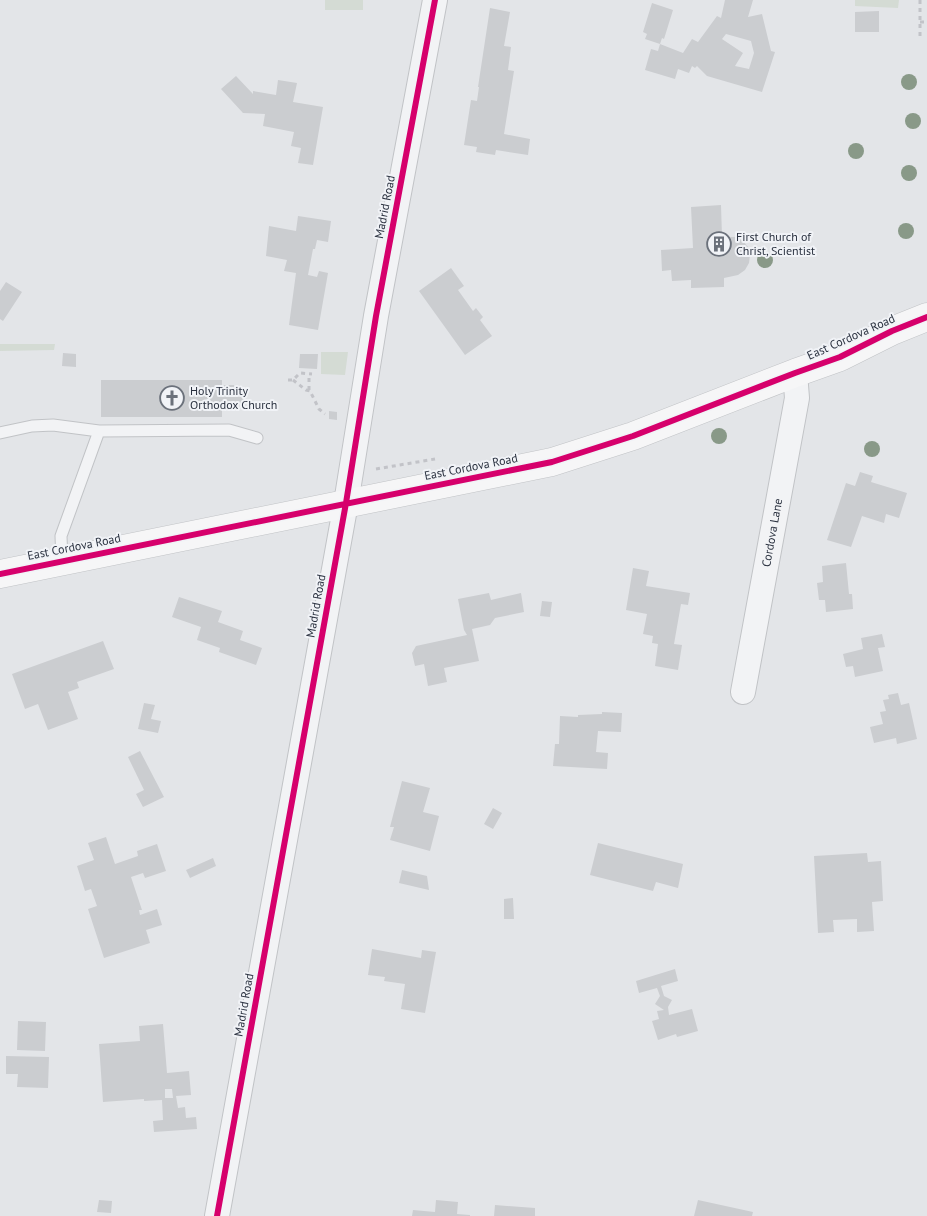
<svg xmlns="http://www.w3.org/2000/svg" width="927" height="1216" viewBox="0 0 927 1216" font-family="'PT Sans',sans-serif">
<rect width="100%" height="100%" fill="#e3e5e8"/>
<path fill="#d4dbd4" d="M 325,0 L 363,0 L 363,10 L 325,10 Z
M 855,0 L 899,0 L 898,8 L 855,6 Z
M 0,344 L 55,344 L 54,350 L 0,351 Z
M 321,352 L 348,352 L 345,375 L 321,374 Z"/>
<path fill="#cbcdd0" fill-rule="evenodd" d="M 725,0 L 753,0 L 748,17 L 762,14 L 771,51 L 775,52 L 762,92 L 707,76 L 697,66 L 695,68 L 692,66 L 689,73 L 678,69 L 675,79 L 645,70 L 651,49 L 658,51 L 660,44 L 683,53 L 692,39 L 698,42 L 717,16 L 721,18 ZM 726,34 L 751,41 L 754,53 L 749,69 L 735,66 L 743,53 L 722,39 Z
M 652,3 L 673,10 L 664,39 L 662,38 L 660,44 L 645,39 L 647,34 L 643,32 Z
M 490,8 L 510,12 L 504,46 L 511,47 L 508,70 L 514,71 L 504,134 L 530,139 L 528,155 L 496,150 L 495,155 L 476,152 L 477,147 L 464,145 L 471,100 L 477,101 L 479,87 L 478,87 Z
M 879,11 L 879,32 L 855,32 L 855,12 Z
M 236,76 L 253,94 L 253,91 L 276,95 L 278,80 L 297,83 L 293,102 L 323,107 L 313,165 L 298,163 L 301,148 L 291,146 L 294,132 L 263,126 L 265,114 L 243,113 L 221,89 Z
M 721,205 L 722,237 L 736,237 L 743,241 L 748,247 L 750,255 L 749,263 L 745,270 L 738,275 L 724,278 L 724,287 L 691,288 L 691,280 L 672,281 L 671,270 L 662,271 L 661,250 L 693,248 L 691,207 Z
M 298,216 L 331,221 L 328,242 L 317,240 L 315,249 L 313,249 L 308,275 L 317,277 L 319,271 L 328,273 L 318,330 L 289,325 L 296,273 L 284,271 L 287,260 L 266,256 L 269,226 L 296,231 Z
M 451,268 L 464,286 L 458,290 L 473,311 L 476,308 L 483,317 L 480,320 L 492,336 L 465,355 L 419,291 Z
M 6,282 L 22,292 L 3,321 L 0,319 L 0,291 Z
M 63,353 L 76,354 L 76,367 L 62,366 Z
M 300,354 L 318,354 L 317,369 L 299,368 Z
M 101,380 L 222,380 L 222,385 L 234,385 L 234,390 L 241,391 L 244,399 L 241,404 L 234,406 L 234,410 L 222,410 L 222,417 L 101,417 Z
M 329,411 L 337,412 L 337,420 L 329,419 Z
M 860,472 L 873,476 L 871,482 L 907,493 L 899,518 L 886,514 L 884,523 L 862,516 L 851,547 L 827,540 L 846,483 L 855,486 Z
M 846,563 L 849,594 L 852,594 L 853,609 L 826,612 L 825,600 L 819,600 L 817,583 L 823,582 L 822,566 Z
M 633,568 L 649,571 L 646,586 L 690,593 L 688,605 L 681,604 L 674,644 L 682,645 L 678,670 L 655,666 L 658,644 L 652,643 L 653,636 L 643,634 L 647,614 L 626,610 Z
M 489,593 L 491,600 L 521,593 L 524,612 L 495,618 L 490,625 L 472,629 L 479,661 L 444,668 L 447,682 L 428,686 L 424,664 L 415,666 L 412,653 L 416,646 L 467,635 L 464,630 L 458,599 Z
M 179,597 L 222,611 L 218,622 L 243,631 L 240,640 L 262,648 L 256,665 L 219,652 L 220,648 L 197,640 L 201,627 L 172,617 Z
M 542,601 L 552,602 L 550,617 L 540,616 Z
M 882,634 L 885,647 L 878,648 L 883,671 L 855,677 L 853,666 L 846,667 L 843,654 L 863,649 L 861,638 Z
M 103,641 L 114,669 L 77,682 L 79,688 L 68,692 L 78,719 L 48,730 L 38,704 L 25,709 L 12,674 Z
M 898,693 L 901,705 L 909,703 L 917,739 L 897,744 L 896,738 L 874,743 L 870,727 L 883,724 L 880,712 L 886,711 L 883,700 L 889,699 L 888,695 Z
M 144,703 L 155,705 L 151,719 L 161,721 L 158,733 L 138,729 Z
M 602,712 L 622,713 L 621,732 L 598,731 L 596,752 L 608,753 L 607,769 L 553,766 L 555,744 L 559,744 L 560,716 L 578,717 L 578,715 L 602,714 Z
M 140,751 L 164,797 L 143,807 L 136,794 L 144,790 L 128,757 Z
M 402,781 L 430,788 L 423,812 L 439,816 L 430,851 L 390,840 L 394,827 L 390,827 Z
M 493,808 L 502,813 L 493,829 L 484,824 Z
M 106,837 L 115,864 L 138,856 L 137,851 L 157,844 L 166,871 L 145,878 L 143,873 L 131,877 L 142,910 L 139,910 L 140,915 L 157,909 L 162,925 L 146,930 L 150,943 L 104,958 L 88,909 L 97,906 L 91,889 L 85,891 L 77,866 L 94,860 L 88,843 Z
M 598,843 L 683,864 L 678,888 L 656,882 L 653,891 L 590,875 Z
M 867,853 L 868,862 L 881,861 L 883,901 L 872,902 L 874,931 L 857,932 L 857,919 L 833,920 L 834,932 L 818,933 L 814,856 Z
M 213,858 L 216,866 L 190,878 L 186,870 Z
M 402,870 L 427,876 L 429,890 L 399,883 Z
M 513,898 L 514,919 L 504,919 L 504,899 Z
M 372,949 L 421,958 L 422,950 L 436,952 L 425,1013 L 401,1009 L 405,984 L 384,981 L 385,977 L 368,975 Z
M 675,969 L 678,981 L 661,986 L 664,996 L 672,1000 L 668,1007 L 669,1015 L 692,1009 L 698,1031 L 677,1037 L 676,1034 L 658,1040 L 652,1021 L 659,1019 L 657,1011 L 664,1010 L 655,1004 L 660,996 L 657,988 L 639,993 L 636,981 Z
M 18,1021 L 46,1022 L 45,1051 L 17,1050 Z
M 163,1024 L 167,1073 L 189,1071 L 191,1095 L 176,1096 L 178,1108 L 185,1107 L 186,1118 L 196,1117 L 197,1129 L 154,1132 L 153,1121 L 163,1120 L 162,1100 L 144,1101 L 144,1099 L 103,1102 L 99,1044 L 140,1041 L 139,1026 ZM 165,1089 L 172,1089 L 173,1098 L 165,1098 Z
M 6,1056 L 49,1057 L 48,1088 L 17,1087 L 18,1074 L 6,1074 Z
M 99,1200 L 112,1201 L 111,1213 L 97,1212 Z
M 436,1200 L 458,1202 L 457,1214 L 470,1215 L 470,1216 L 412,1216 L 413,1210 L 435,1212 Z
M 698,1200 L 753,1212 L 752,1216 L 694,1216 Z
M 495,1205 L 535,1208 L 535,1216 L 494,1216 Z"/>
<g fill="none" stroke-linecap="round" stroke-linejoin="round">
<g stroke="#c1c3c6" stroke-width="13">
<path id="lane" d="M 0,433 L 32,426 L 53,425 L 99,431
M 62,562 L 61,536 L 99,431 L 229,430 L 257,438"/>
</g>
<g stroke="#c1c3c6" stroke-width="26">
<g id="street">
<path id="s1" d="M 743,692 L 797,398 L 795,373"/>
<path d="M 217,1216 L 346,503 L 376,316 L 435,0"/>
</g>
</g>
<g stroke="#c1c3c6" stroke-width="29">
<path id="secondary" d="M 0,574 L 552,462 L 633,436 L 795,373 L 840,357 L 892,331 L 927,317"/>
</g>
<path stroke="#c2c3c8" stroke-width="3" stroke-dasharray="4 4" stroke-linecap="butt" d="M 920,0 L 920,39
M 920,22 L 927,22
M 288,380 L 293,380 L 300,373 L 312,374
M 293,380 L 306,390 L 310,391 L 319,409 L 325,414
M 309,390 L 309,374
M 376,469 L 435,459"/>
<use href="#lane" stroke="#f2f3f5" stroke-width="11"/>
<use href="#street" stroke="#f2f3f5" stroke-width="24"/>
<use href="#secondary" stroke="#f6f6f7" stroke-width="28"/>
<g stroke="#f1f3f7" stroke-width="9">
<path id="cycleway" d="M 0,574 L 552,462 L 633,436 L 795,373 L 840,357 L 892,331 L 927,317
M 217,1216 L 346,503 L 376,316 L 435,0"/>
</g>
<use href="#cycleway" stroke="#d6006c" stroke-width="6"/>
</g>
<g fill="#899988">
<circle cx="909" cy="82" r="8"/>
<circle cx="913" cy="121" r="8"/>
<circle cx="856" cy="151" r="8"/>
<circle cx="909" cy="173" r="8"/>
<circle cx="906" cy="231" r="8"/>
<circle cx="765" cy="260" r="8"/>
<circle cx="719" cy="436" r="8"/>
<circle cx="872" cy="449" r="8"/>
</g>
<defs>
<g id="building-ring" transform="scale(1.25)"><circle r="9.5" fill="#f1f3f7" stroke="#6b717b" stroke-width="1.5"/><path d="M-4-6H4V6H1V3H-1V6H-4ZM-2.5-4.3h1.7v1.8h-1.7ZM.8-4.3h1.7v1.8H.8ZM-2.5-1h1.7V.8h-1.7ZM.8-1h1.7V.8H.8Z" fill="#6b717b"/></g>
<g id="church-ring" transform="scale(1.25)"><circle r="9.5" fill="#f1f3f7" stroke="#6b717b" stroke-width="1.5"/><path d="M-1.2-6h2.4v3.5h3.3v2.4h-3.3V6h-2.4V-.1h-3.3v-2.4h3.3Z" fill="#6b717b"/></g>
</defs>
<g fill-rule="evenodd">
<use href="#building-ring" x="719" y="244"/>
<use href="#church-ring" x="172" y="398"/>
</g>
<g text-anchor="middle" stroke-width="4" stroke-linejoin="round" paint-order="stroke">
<g font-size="12" fill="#2b3240" stroke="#f1f3f7">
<text transform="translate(385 207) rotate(-79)" y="4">Madrid Road</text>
<text transform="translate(851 337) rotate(-24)" y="4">East Cordova Road</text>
<text transform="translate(471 467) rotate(-11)" y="4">East Cordova Road</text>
<text dy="4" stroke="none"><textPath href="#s1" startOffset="162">Cordova Lane</textPath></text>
<text transform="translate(74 547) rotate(-11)" y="4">East Cordova Road</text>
<text transform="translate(316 606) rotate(-80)" y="4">Madrid Road</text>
<text transform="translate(244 1005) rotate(-80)" y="4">Madrid Road</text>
</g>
<g font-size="12" fill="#2b3240" stroke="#f1f3f7" text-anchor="start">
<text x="736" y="241">First Church of<tspan x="736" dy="14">Christ, Scientist</tspan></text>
<text x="190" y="395">Holy Trinity<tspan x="190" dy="14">Orthodox Church</tspan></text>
</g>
</g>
</svg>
